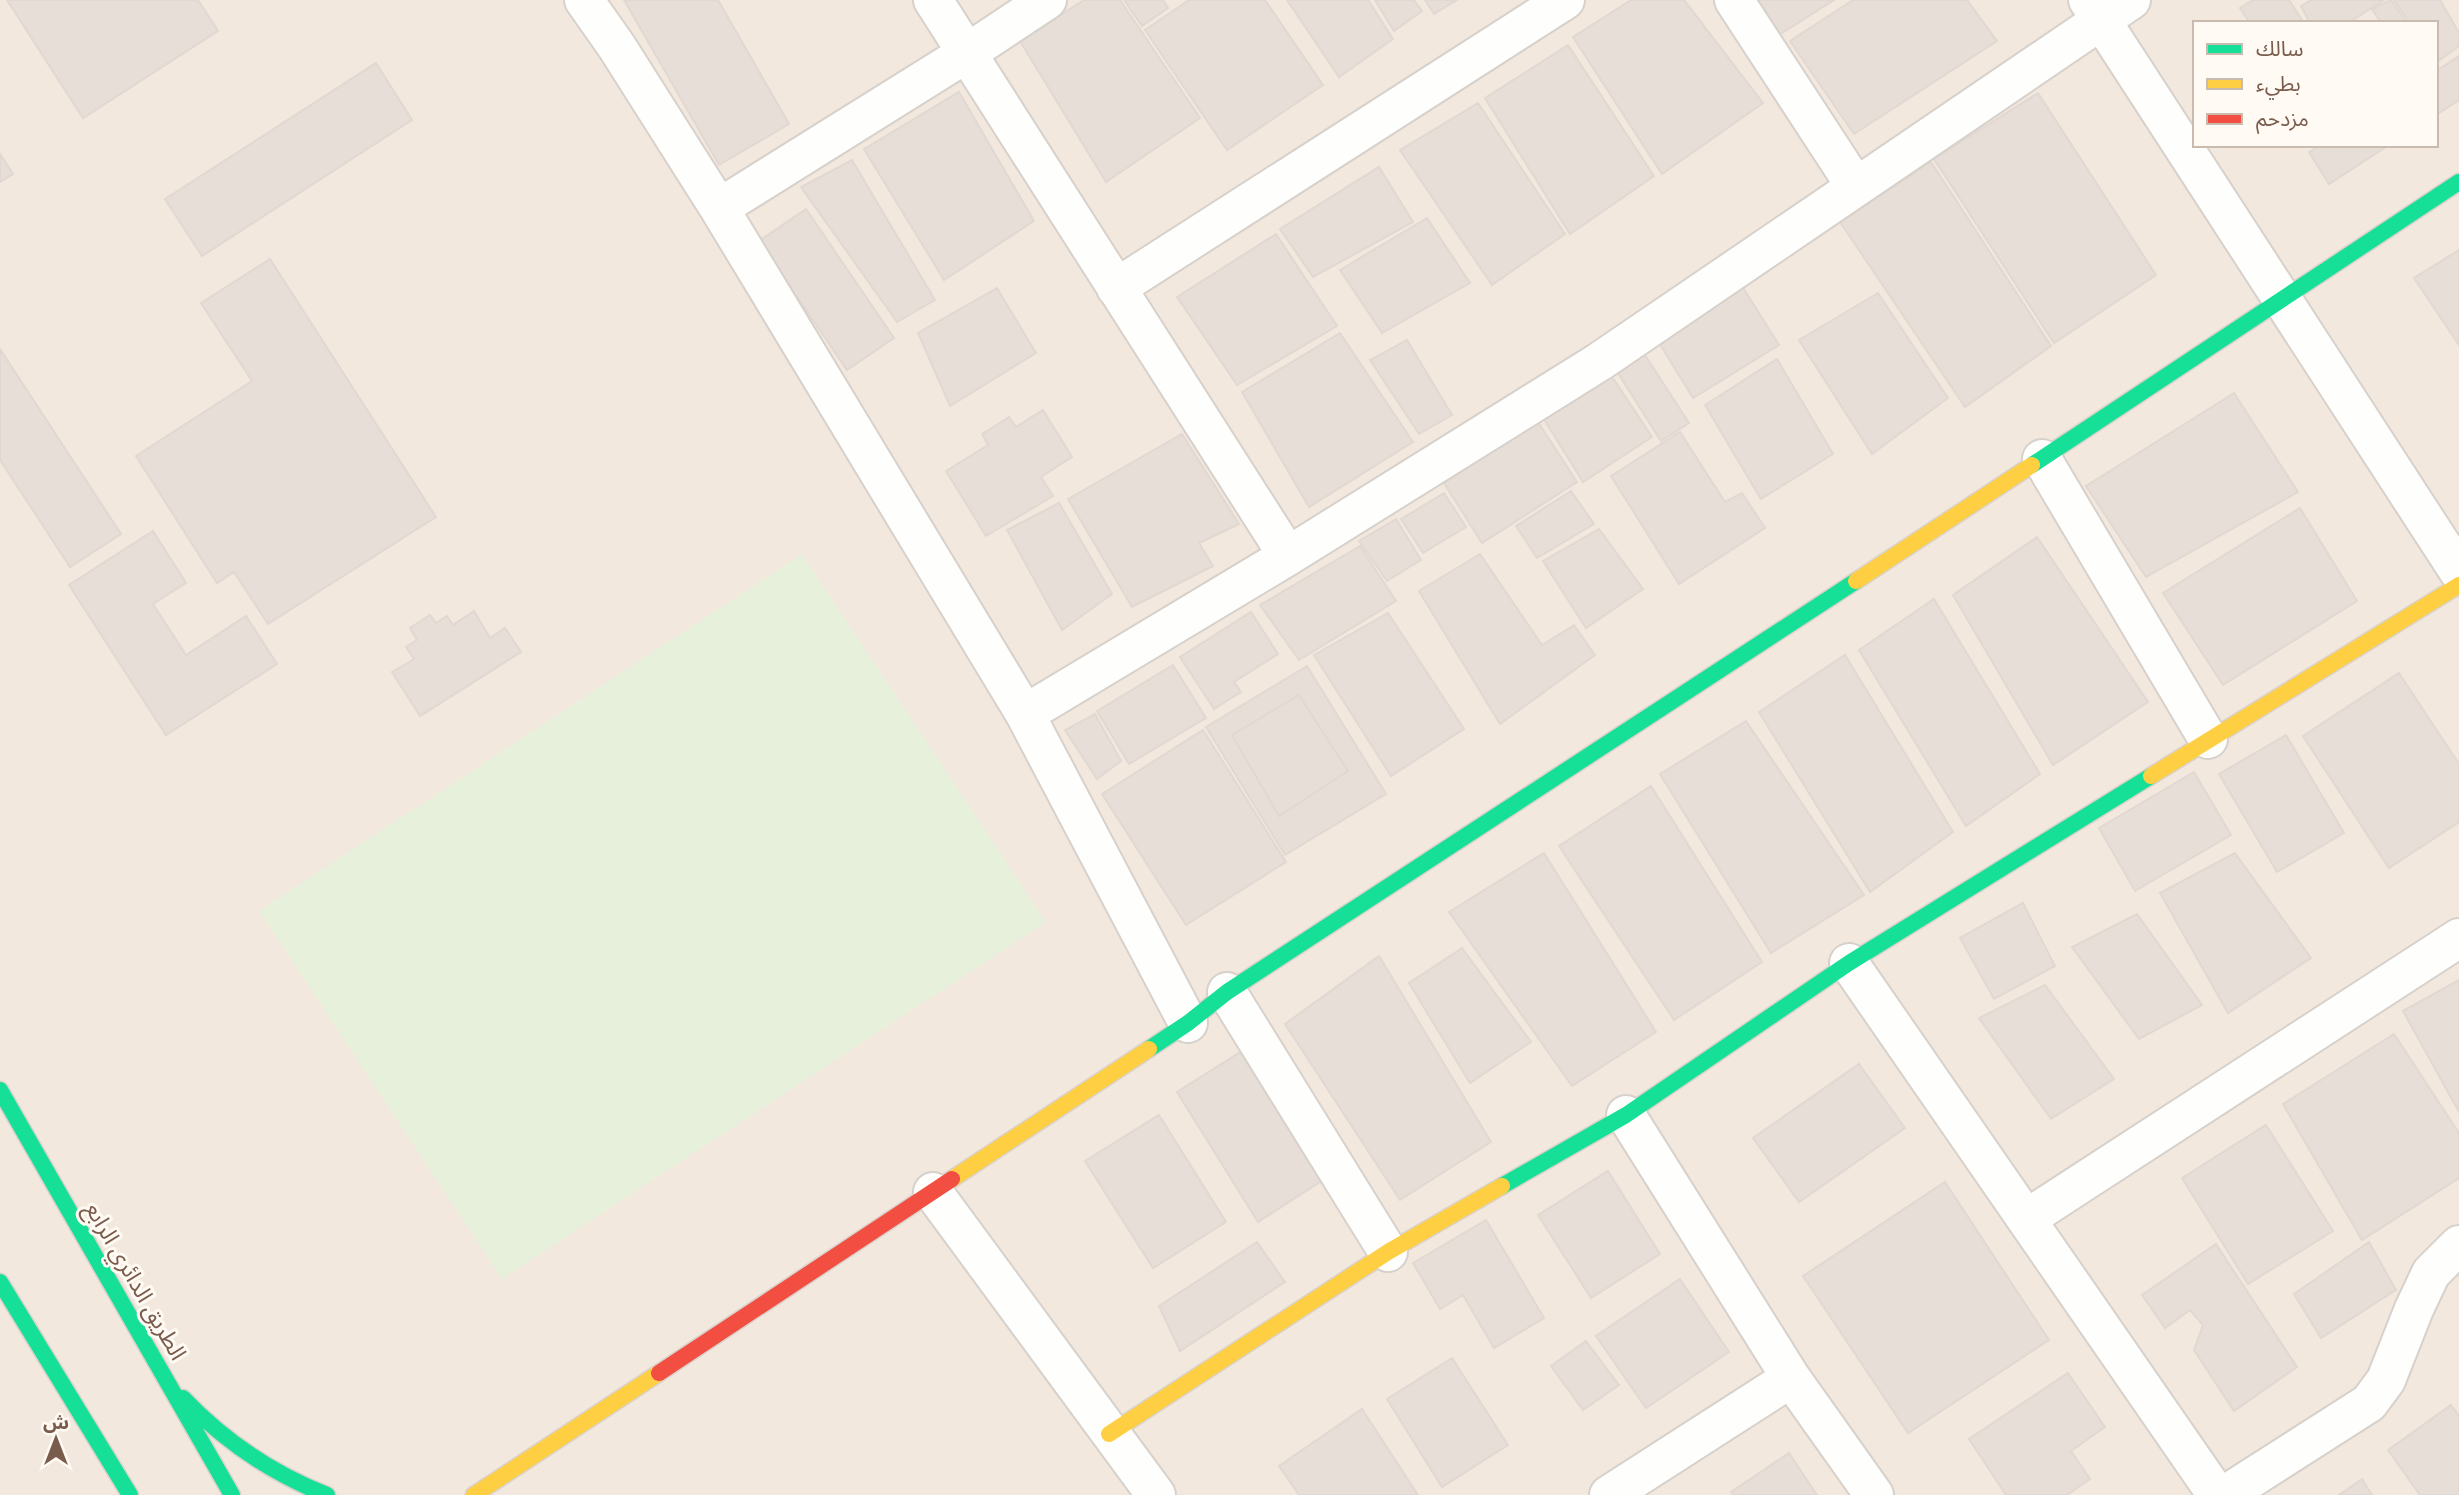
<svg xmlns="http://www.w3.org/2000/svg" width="2459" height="1495" viewBox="0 0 2459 1495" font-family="'Archivo Narrow','Noto Sans Arabic',sans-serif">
<rect width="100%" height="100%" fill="#f9f5f0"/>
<path fill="#f2e8de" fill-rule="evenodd" d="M 0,0 L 2459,0 L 2459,1495 L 0,1495 ZM 2195,23 L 2436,23 L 2436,145 L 2195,145 Z"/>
<path fill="#e7f0db" d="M 802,554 L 1046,922 L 502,1279 L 259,911 Z"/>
<path fill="#e6ded7" stroke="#e2d8d2" stroke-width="2" d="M 7,0 L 198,0 L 218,31 L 83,118 Z
M 624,0 L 718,0 L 789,124 L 719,165 Z
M 1084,0 L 1120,0 L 1200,118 L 1106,182 L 1020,41 Z
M 1124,0 L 1163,0 L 1168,8 L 1142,26 Z
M 1189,0 L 1265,0 L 1323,85 L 1227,150 L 1145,30 Z
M 1287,0 L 1368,0 L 1393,39 L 1339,77 Z
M 1375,0 L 1414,0 L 1422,11 L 1394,31 Z
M 1425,0 L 1457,0 L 1434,14 Z
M 1631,0 L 1684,0 L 1763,103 L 1662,174 L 1573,37 Z
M 1754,0 L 1834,0 L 1779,35 Z
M 1853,0 L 1967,0 L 1997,41 L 1854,134 L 1790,41 Z
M 2253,0 L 2289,0 L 2304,23 L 2250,23 L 2240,8 Z
M 2311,0 L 2384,0 L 2348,23 L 2310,23 L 2301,6 Z
M 2391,0 L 2407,23 L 2381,23 L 2372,9 Z
M 2394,0 L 2440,0 L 2459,33 L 2459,46 L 2437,62 L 2436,23 L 2410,23 Z
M 1568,45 L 1654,176 L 1570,234 L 1485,98 Z
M 2459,56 L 2459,100 L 2436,115 L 2436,71 Z
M 376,63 L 412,120 L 202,256 L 165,199 Z
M 959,92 L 1034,221 L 944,280 L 864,149 Z
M 2038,93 L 2156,275 L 2054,343 L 1934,159 Z
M 1478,103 L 1565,234 L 1492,285 L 1400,150 Z
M 2321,145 L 2389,145 L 2329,184 L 2309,152 Z
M 0,154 L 13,174 L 0,182 Z
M 852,160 L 935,300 L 897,322 L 801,187 Z
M 1931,162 L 2051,346 L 1965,407 L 1840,222 Z
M 1379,167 L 1413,222 L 1313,277 L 1280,229 Z
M 806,209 L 894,338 L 847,370 L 759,241 Z
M 1427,218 L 1470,283 L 1382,333 L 1340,270 Z
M 1276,234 L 1337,326 L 1237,385 L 1177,297 Z
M 2459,250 L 2459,345 L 2414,278 Z
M 270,259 L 436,517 L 268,624 L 234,572 L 217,583 L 136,456 L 252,381 L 201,303 Z
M 1742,286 L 1779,345 L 1693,398 L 1658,341 Z
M 997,288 L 1036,353 L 950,406 L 918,333 Z
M 1878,293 L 1948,398 L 1872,454 L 1799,340 Z
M 1340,333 L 1413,442 L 1309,507 L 1242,392 Z
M 1407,340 L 1452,415 L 1419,434 L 1370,360 Z
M 0,349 L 121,534 L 70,567 L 0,460 Z
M 1643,352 L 1689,423 L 1661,441 L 1616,370 Z
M 1777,359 L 1833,454 L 1761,499 L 1705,405 Z
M 1611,375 L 1652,437 L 1583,482 L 1542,416 Z
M 2234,393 L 2298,492 L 2146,577 L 2086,486 Z
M 1043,410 L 1072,457 L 1041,477 L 1053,496 L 986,536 L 946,471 L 988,445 L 982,434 L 1009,417 L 1016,427 Z
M 1538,422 L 1577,482 L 1482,543 L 1444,483 Z
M 1680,432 L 1725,502 L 1742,493 L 1765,528 L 1679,584 L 1611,476 Z
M 1182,434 L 1239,524 L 1199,543 L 1213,566 L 1132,607 L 1068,499 Z
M 1571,491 L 1594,524 L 1537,558 L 1516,526 Z
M 1444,493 L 1466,527 L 1423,553 L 1401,519 Z
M 1059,503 L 1112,594 L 1062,630 L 1007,530 Z
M 2300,508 L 2357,601 L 2223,685 L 2163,593 Z
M 1396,519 L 1421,560 L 1387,581 L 1359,541 Z
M 1599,529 L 1643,589 L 1586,628 L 1543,561 Z
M 153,531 L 186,583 L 153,604 L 186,655 L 246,616 L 277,664 L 166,735 L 69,585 Z
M 2037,537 L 2148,702 L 2053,765 L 1953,595 Z
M 1360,546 L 1396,601 L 1299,660 L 1260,605 Z
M 1480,554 L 1542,645 L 1574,625 L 1595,655 L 1500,724 L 1419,591 Z
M 1934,599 L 2040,774 L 1966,826 L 1859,650 Z
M 474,611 L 490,638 L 505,628 L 521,652 L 420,716 L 392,672 L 414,659 L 406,647 L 417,640 L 410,628 L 430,615 L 436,623 L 447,616 L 453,625 Z
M 1251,612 L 1278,654 L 1234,682 L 1241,692 L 1214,709 L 1180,657 Z
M 1388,613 L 1464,729 L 1391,776 L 1314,655 Z
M 1845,655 L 1953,832 L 1870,892 L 1759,712 Z
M 1173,665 L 1206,718 L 1129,764 L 1097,711 Z
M 1307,666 L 1386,794 L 1285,855 L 1206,727 Z
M 2399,673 L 2459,764 L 2459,822 L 2389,868 L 2303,736 Z
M 1299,695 L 1348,771 L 1279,816 L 1232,735 Z
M 1095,714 L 1121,761 L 1097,779 L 1065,730 Z
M 1746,721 L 1864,895 L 1771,953 L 1660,774 Z
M 1203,730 L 1286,862 L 1186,925 L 1102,794 Z
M 2286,735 L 2344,833 L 2277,872 L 2219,774 Z
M 2194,772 L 2231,835 L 2135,891 L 2099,828 Z
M 1651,786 L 1762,962 L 1674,1020 L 1559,846 Z
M 1544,853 L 1656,1032 L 1572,1086 L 1449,912 Z
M 2235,853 L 2311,958 L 2228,1013 L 2160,893 Z
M 2023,903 L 2055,966 L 1994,999 L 1960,938 Z
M 2137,914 L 2202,1005 L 2139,1039 L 2072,947 Z
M 1462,948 L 1531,1042 L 1470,1083 L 1409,983 Z
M 1379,956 L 1491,1142 L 1400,1200 L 1285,1024 Z
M 2459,980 L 2459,1112 L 2403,1011 Z
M 2045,985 L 2114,1079 L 2051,1119 L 1979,1018 Z
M 2394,1034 L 2459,1133 L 2459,1178 L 2362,1240 L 2283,1104 Z
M 1242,1051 L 1323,1180 L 1258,1222 L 1177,1092 Z
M 1859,1064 L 1905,1128 L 1799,1202 L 1753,1138 Z
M 1159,1115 L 1226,1222 L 1153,1268 L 1085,1161 Z
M 2266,1125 L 2333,1231 L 2248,1284 L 2182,1178 Z
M 1608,1171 L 1660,1254 L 1591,1298 L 1538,1215 Z
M 1945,1182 L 2049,1340 L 1908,1433 L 1803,1276 Z
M 1486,1220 L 1544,1318 L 1494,1348 L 1463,1295 L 1440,1309 L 1413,1263 Z
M 1257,1242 L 1285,1282 L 1180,1351 L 1159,1306 Z
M 2369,1242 L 2396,1290 L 2321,1338 L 2294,1294 Z
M 2216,1244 L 2297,1367 L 2234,1411 L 2194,1350 L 2203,1325 L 2190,1310 L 2165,1328 L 2142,1295 Z
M 1680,1279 L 1729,1352 L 1646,1408 L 1596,1336 Z
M 1586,1341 L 1619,1385 L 1583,1410 L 1551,1366 Z
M 1452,1358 L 1508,1445 L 1442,1487 L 1387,1399 Z
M 2068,1373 L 2105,1427 L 2071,1451 L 2090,1479 L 2067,1495 L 2006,1495 L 1969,1439 Z
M 2451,1405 L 2459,1416 L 2459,1495 L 2420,1495 L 2388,1450 Z
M 1362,1409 L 1418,1495 L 1299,1495 L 1279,1466 Z
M 1789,1453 L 1817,1495 L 1733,1495 L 1731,1492 Z
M 2362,1479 L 2372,1495 L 2339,1495 Z"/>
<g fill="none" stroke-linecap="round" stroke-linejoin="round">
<g stroke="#d7d1cb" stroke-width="42">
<path id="street" d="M 584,0 L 617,47 L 719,208 L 1025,714 L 1188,1023
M 933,0 L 1288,556
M 1734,0 L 1856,187
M 2088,0 L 2459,572
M 719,208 L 967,53 L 1047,0
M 1116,288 L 1565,0
M 2042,459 L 2208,739
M 1025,714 L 1288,556 L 1599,362 L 2131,0
M 1849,963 L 2217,1495
M 1227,992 L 1388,1252
M 1626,1115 L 1791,1378 L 1874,1495
M 933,1192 L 1156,1495
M 2026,1219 L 2459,938
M 1609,1495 L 1791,1378
M 2225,1495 L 2369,1403 L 2386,1380 L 2414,1309 L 2431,1273 L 2459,1245"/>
</g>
<g stroke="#d9d2cb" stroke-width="19">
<path id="fast" d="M 2032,465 L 2459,182
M 1149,1049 L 1188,1023 L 1227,992 L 1856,581
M 0,1090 L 232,1495
M 1502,1186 L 1626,1115 L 1849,963 L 2151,776
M 0,1282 L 130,1495
M 183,1398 C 225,1442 271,1473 327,1495"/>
</g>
<g stroke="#d9d2cb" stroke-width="19">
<path id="slow" d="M 1856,581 L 2032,465
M 2151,776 L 2459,585
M 952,1179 L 1149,1049
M 1109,1434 L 1388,1252 L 1502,1186
M 474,1495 L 659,1373"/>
</g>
<g stroke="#d9d2cb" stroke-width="19">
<path id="jam" d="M 659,1373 L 952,1179"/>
</g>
<use href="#street" stroke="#fefefd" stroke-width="38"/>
<use href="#fast" stroke="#16e098" stroke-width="16"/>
<use href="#slow" stroke="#ffcf43" stroke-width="16"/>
<use href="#jam" stroke="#f24e42" stroke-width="16"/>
</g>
<g text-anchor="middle" stroke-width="6" stroke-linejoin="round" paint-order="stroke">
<g font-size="23" fill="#7a5c4d" stroke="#fffaf3">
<text transform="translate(136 1281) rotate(60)" y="8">الطريق الدائري الرابع</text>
</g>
</g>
<rect x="2193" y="21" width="245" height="126" fill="#fffaf3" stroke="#cabbb1" stroke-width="2"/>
<rect x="2207" y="44" width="35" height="10" fill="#16e098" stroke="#cabbb1" stroke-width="2"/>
<text x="2256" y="56" font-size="21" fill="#7a5c4d">سالك</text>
<rect x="2207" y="79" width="35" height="10" fill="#ffcf43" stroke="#cabbb1" stroke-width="2"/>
<text x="2256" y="91" font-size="21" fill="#7a5c4d">بطيء</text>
<rect x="2207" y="114" width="35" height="10" fill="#f24e42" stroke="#cabbb1" stroke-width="2"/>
<text x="2256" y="126" font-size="21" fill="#7a5c4d">مزدحم</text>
<g transform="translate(56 1439)" stroke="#fffaf3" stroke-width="5" paint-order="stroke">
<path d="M0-5L12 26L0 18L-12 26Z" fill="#7a5c4d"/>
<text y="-10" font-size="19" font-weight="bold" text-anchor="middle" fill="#7a5c4d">ش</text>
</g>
</svg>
